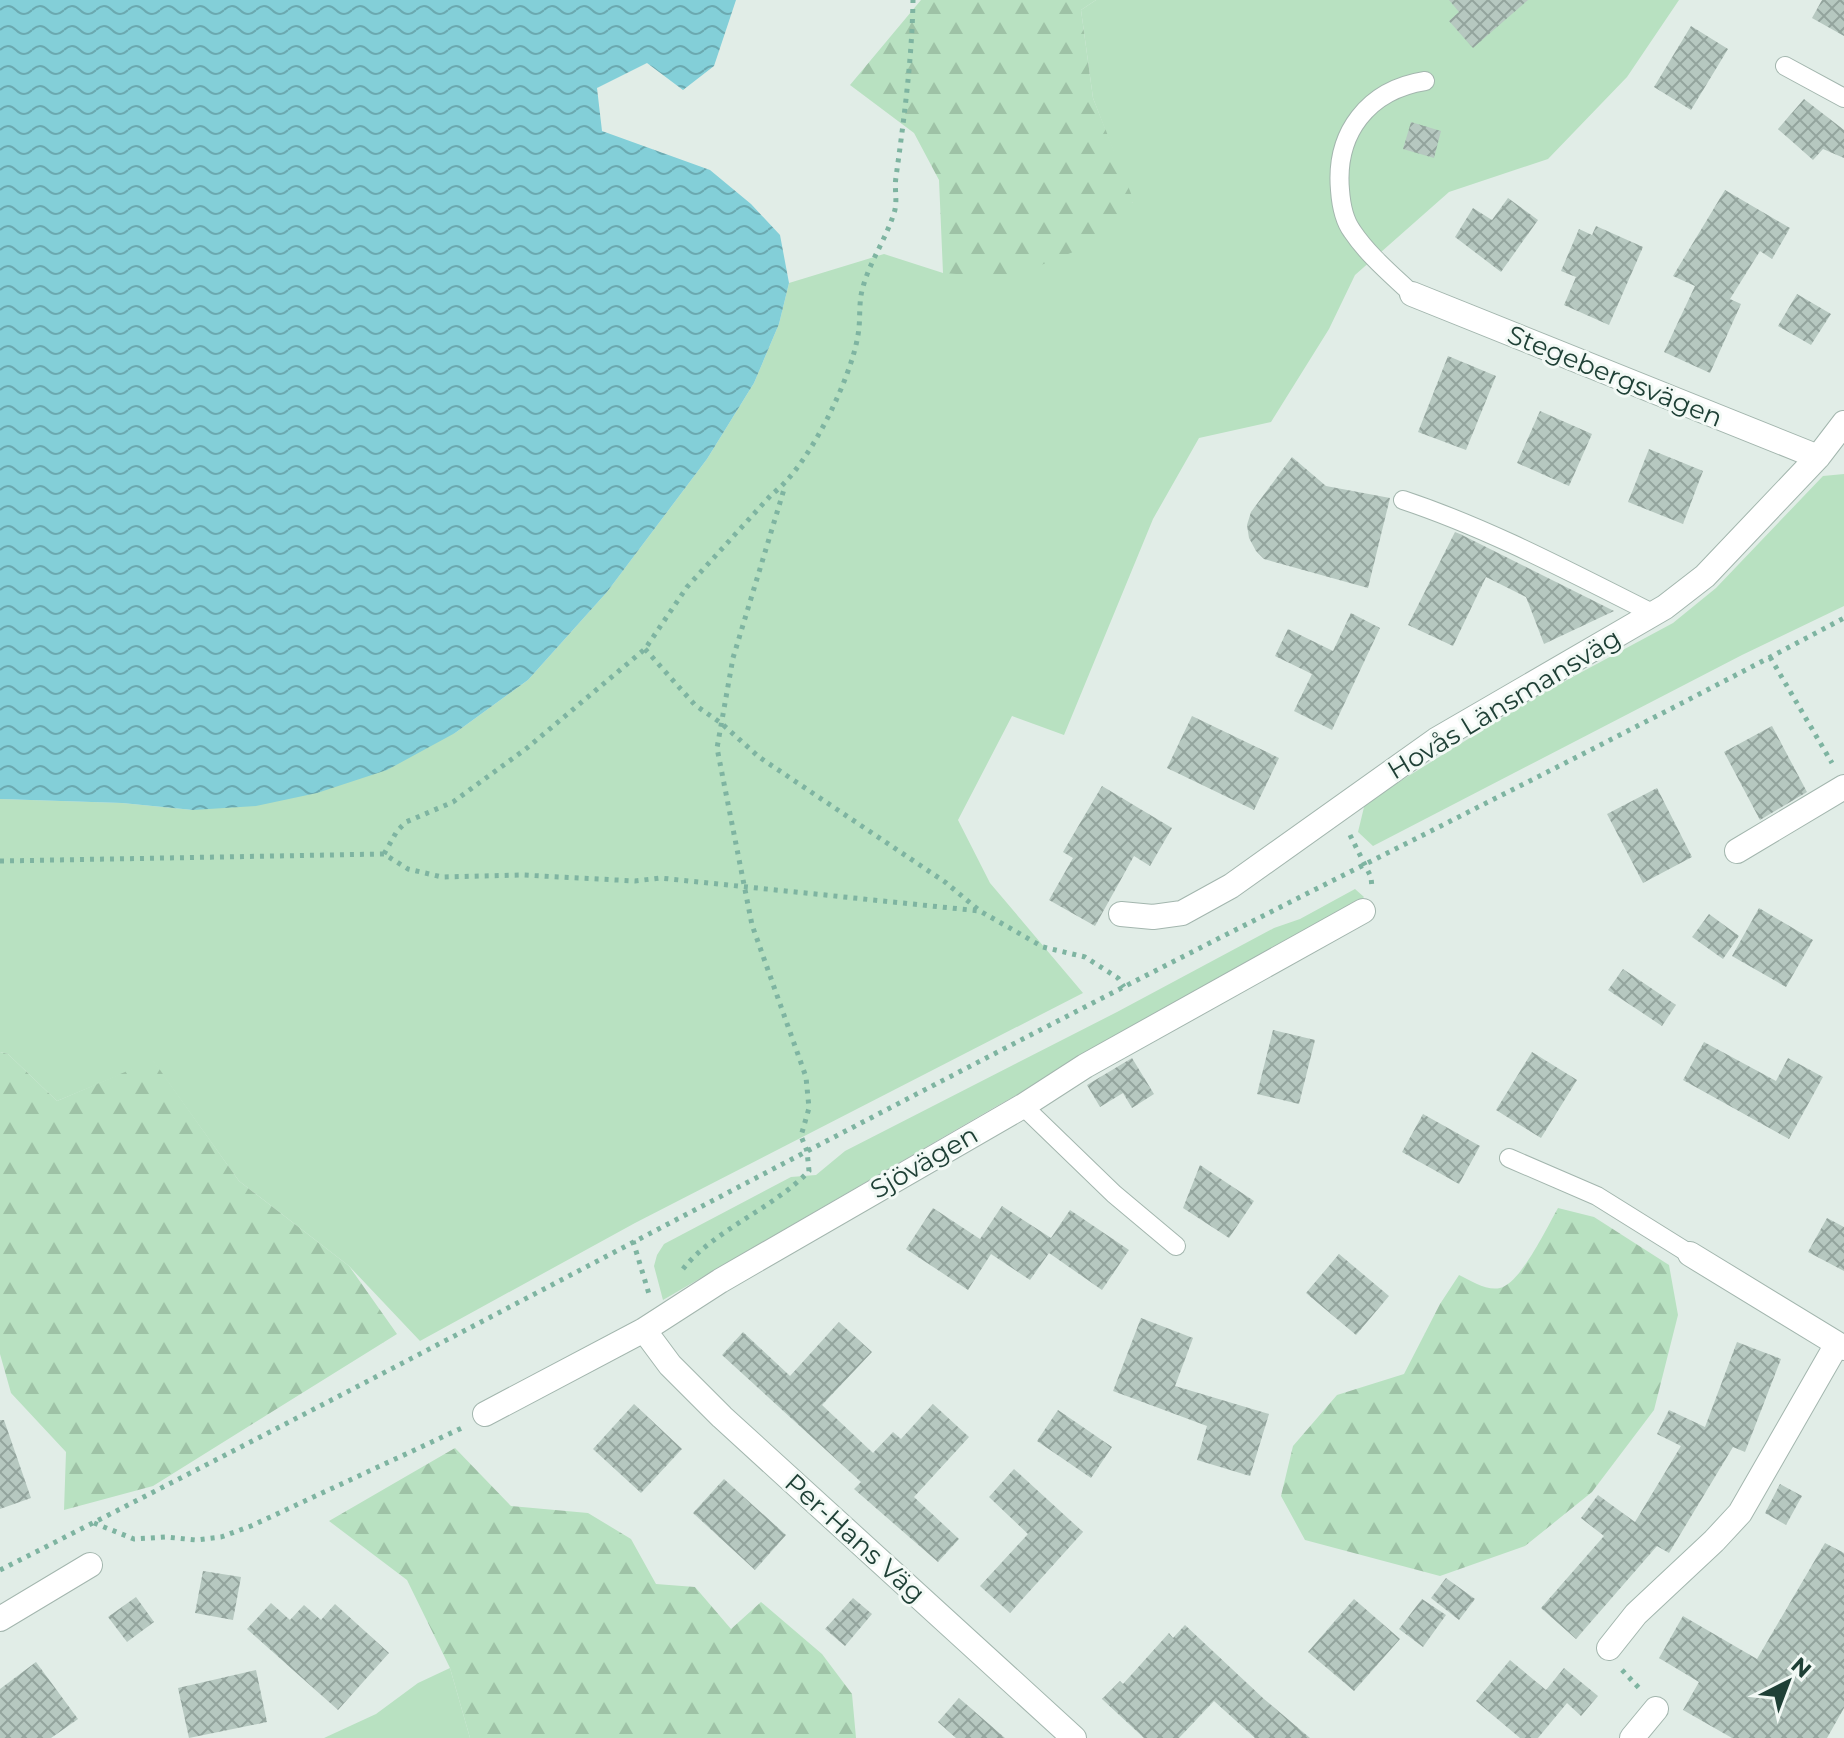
<svg xmlns="http://www.w3.org/2000/svg" width="1844" height="1738" viewBox="0 0 1844 1738" font-family="Montserrat,sans-serif">
<defs>
<pattern id="forest-firs" width="22" height="20" patternUnits="userSpaceOnUse" patternTransform="scale(2)"><rect width="22" height="20" fill="#b8e1c1"/><path d="M5 1l3.5 6h-7zM16 11l3.5 6h-7z" fill="#9ec2a6"/></pattern>
<pattern id="water-waves" width="16" height="10" patternUnits="userSpaceOnUse" patternTransform="scale(2)"><rect width="16" height="10" fill="#83cfd8"/><path d="M0 5q4-4 8 0t8 0" fill="none" stroke="#6ba9b0"/></pattern>
<pattern id="building-cross-hatch" width="8" height="8" patternUnits="userSpaceOnUse" patternTransform="scale(2)"><rect width="8" height="8" fill="#b6c8c0"/><path d="M0 0l8 8M0 8l8-8" fill="none" stroke="#93a49d"/></pattern>
</defs>
<rect width="100%" height="100%" fill="#e1ede7"/>
<path fill="#b8e1c1" d="M 1096,0 L 1679,0 L 1627,77 L 1548,159 L 1449,192 L 1355,275 L 1329,329 L 1271,422 L 1199,438 L 1153,519 L 1064,735 L 1012,716 L 958,820 L 990,883 L 1083,993 L 635,1223 L 420,1341 L 349,1266 L 239,1181 L 153,1061 L 57,1101 L 8,1054 L 0,1052 L 0,799 L 122,803 L 193,810 L 455,733 L 528,680 L 607,592 L 707,459 L 754,383 L 779,324 L 789,283 L 884,254 L 943,273 L 1133,202 L 1093,98 L 1081,10 Z
M 1844,474 L 1844,606 L 1742,655 L 1373,846 L 1358,832 L 1365,803 L 1539,695 L 1673,623 L 1716,588 L 1823,476 Z
M 1355,889 L 1364,897 L 1355,907 L 995,1107 L 663,1300 L 654,1266 L 657,1255 L 664,1244 L 791,1177 L 816,1175 L 845,1151 L 1117,1012 L 1274,928 L 1300,919 Z
M 450,1668 L 470,1738 L 324,1738 L 376,1714 L 418,1683 Z"/>
<path fill="url(#forest-firs)" d="M 921,0 L 1096,0 L 1081,10 L 1093,98 L 1134,201 L 1078,250 L 1009,278 L 943,273 L 939,180 L 914,133 L 850,85 Z
M 0,1052 L 8,1054 L 57,1101 L 153,1060 L 239,1181 L 349,1266 L 397,1334 L 153,1486 L 64,1510 L 66,1452 L 11,1393 L 0,1354 Z
M 1558,1208 L 1594,1217 L 1669,1265 L 1678,1315 L 1654,1410 L 1592,1492 L 1525,1546 L 1440,1576 L 1305,1540 L 1281,1496 L 1293,1446 L 1337,1395 L 1404,1374 L 1440,1304 L 1459,1275 C 1471,1281 1487,1291 1500,1288 C 1521,1283 1547,1227 1558,1208 Z
M 455,1448 L 511,1506 L 588,1513 L 631,1539 L 656,1584 L 695,1587 L 731,1629 L 761,1602 L 822,1654 L 852,1694 L 856,1738 L 470,1738 L 450,1668 L 407,1580 L 329,1521 Z"/>
<path fill="url(#water-waves)" d="M 0,0 L 736,0 L 714,66 L 683,90 L 647,63 L 597,88 L 602,131 L 710,170 L 751,204 L 780,235 L 789,283 L 779,324 L 754,383 L 707,459 L 607,592 L 528,680 L 455,733 L 387,770 L 317,793 L 256,806 L 193,810 L 122,803 L 0,799 Z"/>
<path fill="url(#building-cross-hatch)" d="M 1449,0 L 1528,0 L 1473,48 L 1449,21 L 1459,12 Z
M 1822,0 L 1844,0 L 1844,36 L 1812,18 Z
M 1691,26 L 1728,49 L 1691,110 L 1654,87 Z
M 1804,99 L 1844,130 L 1844,158 L 1823,149 L 1813,160 L 1778,129 Z
M 1411,122 L 1441,131 L 1434,158 L 1403,149 Z
M 1725,190 L 1790,228 L 1772,259 L 1760,251 L 1730,299 L 1741,304 L 1710,373 L 1664,352 L 1695,286 L 1673,276 Z
M 1508,198 L 1538,220 L 1501,272 L 1455,237 L 1473,208 L 1492,220 Z
M 1596,226 L 1643,247 L 1609,325 L 1564,305 L 1576,277 L 1561,271 L 1579,229 L 1592,235 Z
M 1797,294 L 1831,314 L 1811,345 L 1778,326 Z
M 1448,356 L 1496,376 L 1466,450 L 1418,432 Z
M 1540,411 L 1592,434 L 1569,486 L 1517,463 Z
M 1649,449 L 1703,471 L 1683,524 L 1628,502 Z
M 1292,457 L 1326,486 L 1390,498 L 1368,588 L 1278,563 L 1264,559 L 1256,551 L 1249,538 L 1247,525 L 1251,512 Z
M 1455,532 L 1460,534 L 1614,611 L 1544,644 L 1526,597 L 1486,577 L 1453,646 L 1408,625 Z
M 1351,613 L 1380,628 L 1332,730 L 1294,711 L 1312,674 L 1275,656 L 1288,629 L 1333,651 Z
M 1192,716 L 1279,758 L 1254,810 L 1167,768 Z
M 1772,726 L 1807,792 L 1760,820 L 1724,752 Z
M 1102,786 L 1172,828 L 1150,866 L 1134,856 L 1095,926 L 1049,900 L 1073,858 L 1063,852 Z
M 1657,788 L 1692,857 L 1643,883 L 1607,814 Z
M 1759,908 L 1813,940 L 1786,987 L 1732,956 Z
M 1709,914 L 1739,936 L 1723,959 L 1692,937 Z
M 1623,969 L 1676,1005 L 1662,1026 L 1608,990 Z
M 1273,1030 L 1315,1040 L 1299,1104 L 1257,1094 Z
M 1704,1042 L 1776,1081 L 1788,1058 L 1823,1077 L 1789,1139 L 1683,1080 Z
M 1532,1052 L 1577,1080 L 1541,1138 L 1496,1110 Z
M 1132,1058 L 1154,1094 L 1132,1108 L 1123,1093 L 1100,1107 L 1087,1085 Z
M 1423,1114 L 1480,1146 L 1459,1184 L 1402,1152 Z
M 1200,1165 L 1254,1201 L 1229,1238 L 1183,1208 Z
M 1002,1206 L 1051,1238 L 1070,1210 L 1129,1250 L 1102,1290 L 1049,1253 L 1030,1280 L 991,1254 L 968,1290 L 906,1249 L 933,1208 L 980,1239 Z
M 1827,1218 L 1844,1227 L 1844,1271 L 1808,1252 Z
M 1339,1254 L 1389,1296 L 1356,1335 L 1306,1293 Z
M 1141,1318 L 1193,1338 L 1175,1386 L 1269,1414 L 1250,1476 L 1197,1460 L 1207,1426 L 1113,1391 Z
M 839,1322 L 872,1352 L 822,1405 L 873,1453 L 893,1432 L 901,1439 L 933,1404 L 969,1437 L 914,1497 L 959,1539 L 938,1562 L 854,1489 L 861,1482 L 722,1355 L 743,1332 L 790,1376 Z
M 1737,1342 L 1781,1359 L 1745,1452 L 1733,1447 L 1669,1553 L 1657,1546 L 1576,1639 L 1541,1608 L 1604,1536 L 1581,1518 L 1598,1495 L 1635,1522 L 1681,1446 L 1657,1434 L 1669,1410 L 1705,1427 Z
M 634,1404 L 682,1449 L 641,1493 L 593,1449 Z
M 1058,1410 L 1112,1447 L 1091,1478 L 1037,1441 Z
M 0,1420 L 4,1420 L 31,1498 L 0,1509 Z
M 1014,1469 L 1083,1532 L 1010,1613 L 980,1586 L 1028,1534 L 989,1497 Z
M 724,1479 L 786,1535 L 755,1570 L 693,1513 Z
M 1780,1484 L 1802,1496 L 1786,1525 L 1765,1513 Z
M 1825,1543 L 1844,1553 L 1844,1708 L 1827,1738 L 1732,1738 L 1683,1710 L 1699,1682 L 1659,1658 L 1683,1616 L 1757,1659 Z
M 203,1571 L 241,1577 L 233,1620 L 195,1613 Z
M 1446,1578 L 1475,1599 L 1459,1620 L 1431,1598 Z
M 136,1597 L 154,1622 L 127,1642 L 108,1617 Z
M 853,1598 L 872,1614 L 845,1646 L 825,1629 Z
M 1354,1599 L 1400,1639 L 1354,1691 L 1308,1652 Z
M 1422,1599 L 1446,1615 L 1423,1647 L 1399,1629 Z
M 271,1603 L 290,1620 L 304,1605 L 321,1620 L 335,1604 L 389,1653 L 338,1710 L 247,1629 Z
M 1185,1625 L 1264,1699 L 1310,1738 L 1255,1738 L 1214,1701 L 1179,1738 L 1144,1738 L 1102,1699 L 1120,1681 L 1123,1684 L 1169,1633 L 1173,1638 Z
M 1510,1660 L 1546,1690 L 1564,1668 L 1598,1696 L 1581,1716 L 1567,1703 L 1538,1738 L 1520,1738 L 1476,1701 Z
M 36,1662 L 78,1719 L 51,1738 L 0,1738 L 0,1689 Z
M 256,1670 L 267,1722 L 189,1738 L 178,1688 Z
M 959,1698 L 1005,1738 L 956,1738 L 938,1722 Z"/>
<g fill="none" stroke-linecap="round" stroke-linejoin="round">
<g stroke="#a3b6ae" stroke-width="20">
<path id="service" d="M 1785,66 L 1844,98
M 1412,294 C 1392,275 1368,255 1352,231 C 1344,220 1341,204 1340,190 C 1335,133 1368,90 1425,81
M 1403,500 C 1490,529 1572,573 1654,614
M 1023,1106 L 1114,1194 L 1176,1246
M 1509,1158 L 1597,1196 L 1690,1254"/>
</g>
<g stroke="#a3b6ae" stroke-width="26">
<path id="minor" d="M 1412,294 L 1818,457
M 1737,851 L 1844,787
M 1121,914 L 1153,917 L 1182,913 L 1231,886 L 1436,740 L 1665,607 L 1705,576 L 1818,457 L 1844,423
M 1690,1254 L 1844,1348
M 644,1330 L 670,1365 L 722,1417 L 1074,1738
M 485,1414 L 644,1330 L 720,1281 L 1023,1106 L 1085,1066 L 1363,911
M 0,1619 L 90,1565
M 1609,1648 L 1636,1614 L 1714,1541 L 1740,1513 L 1837,1344
M 1632,1738 L 1656,1709"/>
</g>
<path stroke="#7eb4a1" stroke-width="5" stroke-dasharray="4 6" stroke-linecap="butt" d="M 645,649 L 695,705 L 721,723 L 759,757 L 945,882 L 980,911
M 1770,657 L 1832,763
M 1350,835 L 1371,877 L 1372,888
M 384,854 L 397,831 L 406,822 L 453,802 L 527,748 L 645,649 L 687,587 L 772,494 C 808,468 851,379 858,335 C 861,319 858,303 863,287 C 870,261 886,239 894,213 C 898,202 894,189 896,177 C 904,119 912,59 913,0
M 0,861 L 384,854 L 408,869 L 442,877 L 523,875 L 635,881 L 660,878 L 980,911 L 1043,947 L 1085,957 L 1118,978 L 1124,987
M 633,1241 L 649,1294
M 683,1269 C 714,1230 774,1208 809,1171 L 807,1151 L 801,1136 L 809,1108 L 806,1077 L 752,925 L 717,748 L 733,658 L 785,486
M 94,1523 L 134,1539 L 166,1537 L 196,1540 L 221,1537 L 251,1526 L 464,1427
M 0,1570 C 363,1387 721,1194 1083,1008 C 1336,877 1593,752 1844,618
M 1622,1670 L 1640,1689"/>
<use href="#service" stroke="#fff" stroke-width="18"/>
<use href="#minor" stroke="#fff" stroke-width="24"/>
</g>
<g text-anchor="middle" stroke-width="6" stroke-linejoin="round" paint-order="stroke">
<g font-size="26" fill="#1f4036" stroke="#f2f9f5">
<text transform="translate(1615 376) rotate(22)" y="9">Stegebergsvägen</text>
<text transform="translate(1504 704) rotate(-31)" y="9">Hovås Länsmansväg</text>
<text transform="translate(924 1162) rotate(-30)" y="9">Sjövägen</text>
<text transform="translate(855 1538) rotate(42)" y="9">Per-Hans Väg</text>
</g>
</g>
<g transform="translate(1788 1682) rotate(42)" stroke="#f2f9f5" stroke-width="6" paint-order="stroke">
<path d="M0-6L14 30L0 20L-14 30Z" fill="#1f4036"/>
<text y="-12" font-size="22" font-weight="bold" text-anchor="middle" fill="#1f4036">N</text>
</g>
</svg>
